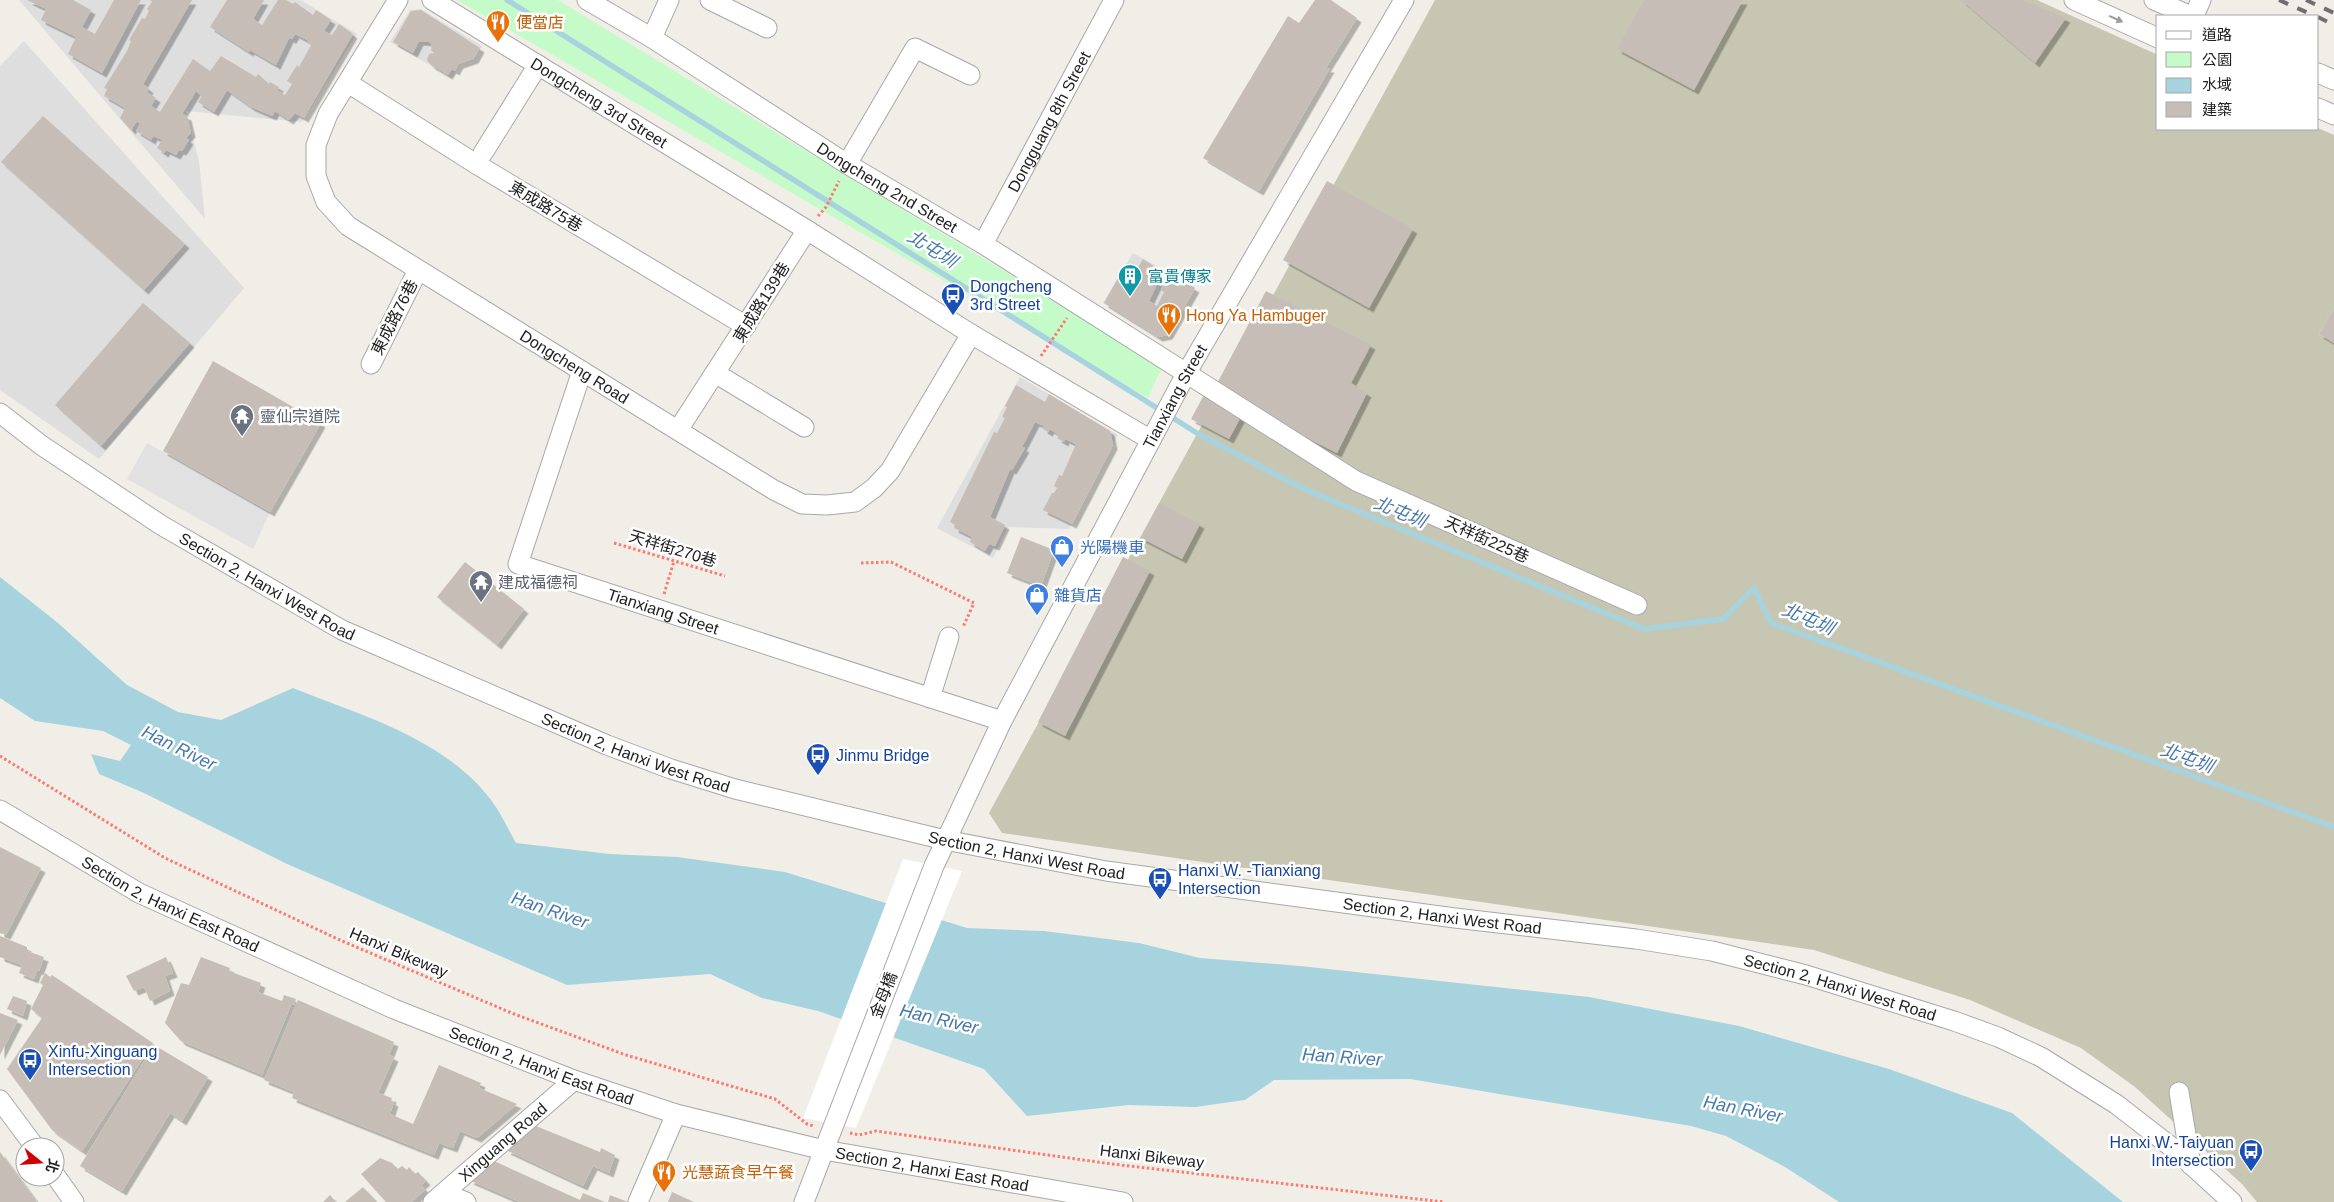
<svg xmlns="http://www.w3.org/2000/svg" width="2334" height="1202" viewBox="0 0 2334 1202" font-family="Helvetica,'Noto Sans TC',sans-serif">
<defs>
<filter id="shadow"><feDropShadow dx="4.5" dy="4.5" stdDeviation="0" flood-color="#0004"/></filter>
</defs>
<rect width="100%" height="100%" fill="#f1eee7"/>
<path fill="#dfdede" d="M 19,0 L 301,0 L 357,34 L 302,122 L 186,111 L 199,161 L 205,219 Z
M 421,9 L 482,46 L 475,60 L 460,64 L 452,78 L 390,42 L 410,10 Z
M 24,41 L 244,288 L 99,459 L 0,390 L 0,66 Z
M 1133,253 L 1195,287 L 1168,334 L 1158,337 L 1103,303 Z
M 1020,377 L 1118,435 L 1069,529 L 1008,527 L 993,558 L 937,528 Z"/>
<path fill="#c6c6b2" d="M 1435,0 L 2037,0 L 2158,55 L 2158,129 L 2318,128 L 2334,135 L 2334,308 L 2319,334 L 2334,343 L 2334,1202 L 2257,1202 L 2242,1184 L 2135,1087 L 2081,1048 L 1970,1000 L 1814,950 L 1002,833 L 989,813 Z"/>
<path fill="#c5fbc9" d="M 457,0 L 558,0 L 1162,367 L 1148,398 Z"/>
<path fill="#e1e1e1" d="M 147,443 L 270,512 L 253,549 L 127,479 Z"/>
<path fill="#a7d3df" d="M 0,577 L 58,623 L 127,685 L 178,712 L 221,720 L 293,688 C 362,716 444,738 491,800 C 501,813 508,829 516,843 L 610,854 L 677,857 L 785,872 L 967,928 L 1044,931 L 1139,943 L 1200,958 L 1300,966 L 1589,997 L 1739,1026 L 1889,1069 L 2012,1113 L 2123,1202 L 1839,1202 L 1785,1167 L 1726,1136 L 1691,1126 L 1410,1079 L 1274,1080 L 1245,1100 L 1195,1107 L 1129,1105 L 1027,1116 L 984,1069 L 818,1011 L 762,998 L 710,974 L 567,985 L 287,864 L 144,793 L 99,774 L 91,754 L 120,761 L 131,745 L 103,731 L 35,721 L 0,698 Z"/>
<path fill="#fff" d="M 903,859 L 962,871 L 856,1128 L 803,1118 Z"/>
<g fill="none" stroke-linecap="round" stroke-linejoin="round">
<path stroke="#a7d3df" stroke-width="5.5" d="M 507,0 L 1200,435 L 1304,489 L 1644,629 L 1723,619 L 1754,588 L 1771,623 L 2334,827"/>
</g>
<path fill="#c6beb6" filter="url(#shadow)" d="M 27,0 L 73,0 L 91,10 L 82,27 L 95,34 L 114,0 L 141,0 L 102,73 L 68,54 L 76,37 L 41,20 L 46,9 Z
M 150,0 L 192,0 L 143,84 L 149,89 L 147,92 L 156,98 L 151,106 L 160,112 L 193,59 L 210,71 L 221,56 L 256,77 L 258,74 L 269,84 L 270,82 L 279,87 L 277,90 L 285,95 L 292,84 L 287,81 L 297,65 L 299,67 L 311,45 L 307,43 L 309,41 L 295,34 L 292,39 L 289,38 L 276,65 L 250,50 L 249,52 L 210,27 L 227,0 L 264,0 L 253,19 L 262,25 L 278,0 L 286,0 L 293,4 L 295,2 L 313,15 L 316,10 L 331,20 L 324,31 L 332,35 L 339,24 L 353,34 L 304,118 L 295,113 L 289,120 L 275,111 L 272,116 L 251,107 L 227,90 L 214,112 L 198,102 L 202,96 L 196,91 L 182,114 L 187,116 L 191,133 L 186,138 L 189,140 L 182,151 L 179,150 L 176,155 L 166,150 L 164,153 L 157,148 L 162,140 L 153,136 L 151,140 L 136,131 L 140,124 L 137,121 L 131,130 L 120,118 L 125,108 L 104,96 L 107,89 L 104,88 L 127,51 L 131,41 L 129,40 L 142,18 L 145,19 L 149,11 L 147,9 L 152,2 Z
M 1315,0 L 1331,0 L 1357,18 L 1326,68 L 1330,68 L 1259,191 L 1203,158 L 1288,16 L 1299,23 Z
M 1644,0 L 1743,0 L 1694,90 L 1617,49 Z
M 1961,0 L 2023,0 L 2066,18 L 2035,63 Z
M 421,10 L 480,48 L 474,59 L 459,64 L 455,71 L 452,69 L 448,75 L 431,65 L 427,60 L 429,54 L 434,53 L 431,50 L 432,44 L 429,42 L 419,41 L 413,53 L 393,42 L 411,11 Z
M 43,116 L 185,244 L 144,290 L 1,162 Z
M 1327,181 L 1413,229 L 1369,308 L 1283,260 Z
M 1143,259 L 1163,272 L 1149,301 L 1157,306 L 1164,292 L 1161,290 L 1170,274 L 1195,288 L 1168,335 L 1158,337 L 1104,303 L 1118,278 L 1128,284 Z
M 1266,291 L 1371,345 L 1351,383 L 1367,393 L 1337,453 L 1213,391 Z
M 143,303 L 190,343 L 101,446 L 55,405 Z
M 2334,308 L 2334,343 L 2319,334 Z
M 213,361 L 321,423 L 270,512 L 163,451 Z
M 1016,385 L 1045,402 L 1049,394 L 1110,431 L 1113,445 L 1072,524 L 1043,510 L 1052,493 L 1054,493 L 1057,488 L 1054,486 L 1059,475 L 1062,476 L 1076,444 L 1065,439 L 1064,442 L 1057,438 L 1059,435 L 1050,429 L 1048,432 L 1043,429 L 1044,426 L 1035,422 L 1022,447 L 1025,448 L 1012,470 L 1010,469 L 990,517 L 1005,525 L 995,546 L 989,544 L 985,551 L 970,542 L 972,537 L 954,528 L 955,525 L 950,522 L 994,432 L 997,433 L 1005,418 L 1002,417 L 1007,407 L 1005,406 Z
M 1205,393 L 1243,413 L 1229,439 L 1191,419 Z
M 1159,503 L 1200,524 L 1182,559 L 1141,538 Z
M 1021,537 L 1054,550 L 1041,586 L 1007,573 Z
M 1123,557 L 1150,571 L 1065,736 L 1038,722 Z
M 465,562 L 524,609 L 497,645 L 437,597 Z
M 0,847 L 41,868 L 6,935 L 0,933 Z
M 0,936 L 27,947 L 27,951 L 44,957 L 39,971 L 37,970 L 34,979 L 19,973 L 22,965 L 0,957 Z
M 166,957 L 173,973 L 165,976 L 170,991 L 150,1001 L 144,987 L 134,991 L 126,976 Z
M 201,957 L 230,968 L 229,971 L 261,983 L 258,992 L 282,1001 L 284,995 L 296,999 L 294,1005 L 291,1005 L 262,1075 L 181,1041 L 165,1023 L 181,983 L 189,985 Z
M 45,973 L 50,977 L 52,975 L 153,1043 L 82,1151 L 52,1130 L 7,1069 L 42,1018 L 31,1009 L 43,985 L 40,983 Z
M 13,996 L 27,1001 L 23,1016 L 7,1009 Z
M 298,1000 L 394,1042 L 389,1055 L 394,1057 L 378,1093 L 392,1098 L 391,1101 L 394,1102 L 390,1114 L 413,1124 L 439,1065 L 481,1083 L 479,1088 L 517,1104 L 477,1138 L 460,1131 L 453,1148 L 439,1143 L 434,1155 L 292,1098 L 294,1092 L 264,1080 Z
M 0,1013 L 18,1020 L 0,1055 Z
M 154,1045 L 208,1077 L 182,1121 L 170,1113 L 122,1191 L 80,1166 Z
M 536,1126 L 600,1152 L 601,1148 L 615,1155 L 609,1173 L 593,1166 L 583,1186 L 506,1150 Z
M 0,1152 L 37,1202 L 0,1202 Z
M 380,1158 L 392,1163 L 398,1169 L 402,1166 L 407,1170 L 409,1167 L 415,1174 L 418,1172 L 426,1181 L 421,1185 L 425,1190 L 411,1202 L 386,1202 L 361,1174 Z
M 494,1161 L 580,1200 L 583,1193 L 605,1202 L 520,1202 L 469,1180 Z
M 363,1187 L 377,1202 L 345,1202 Z
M 672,1192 L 694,1202 L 668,1202 Z
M 330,1195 L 336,1202 L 323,1202 Z
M 610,1195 L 628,1202 L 608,1202 Z"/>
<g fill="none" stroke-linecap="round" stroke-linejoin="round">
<g stroke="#a8a8a8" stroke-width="21">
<g id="minor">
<path id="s1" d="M 398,0 L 328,114 L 316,145 L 316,176 L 326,202 L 348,226 L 774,490 L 802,504 L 827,505 L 855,502 L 874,488 L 890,471 L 971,334"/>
<path id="s2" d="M 432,0 L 807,230 L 971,334 L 1151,440"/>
<path id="s3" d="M 587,0 L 652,38 L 847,164 L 983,244 L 1356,481 L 1637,605"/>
<path d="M 710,0 L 767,28"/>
<path d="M 2074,0 L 2158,38"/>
<path d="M 2154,0 L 2191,16"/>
<path d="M 2194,16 L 2201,0"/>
<path d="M 652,38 L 669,0"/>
<path d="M 2318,73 L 2334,80"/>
<path d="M 348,83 L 476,164 L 746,326"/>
<path d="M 2318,108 L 2334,115"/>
<path d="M 483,153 L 538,65"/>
<path d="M 847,164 L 915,48 L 970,75"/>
<path id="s4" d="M 983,244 L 1114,0"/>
<path d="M 371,364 L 418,270"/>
<path id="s5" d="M 582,371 L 518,564 L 1002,721"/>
<path d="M 715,373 L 804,427"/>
<path id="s6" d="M 0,413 L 41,445 L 161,525 L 342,630 L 607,745 L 671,769 L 735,789 L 945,840 L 1106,871 L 1455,918 L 1636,939 L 1712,951 L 1806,975 L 1954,1021 L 1998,1037 L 2041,1057 L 2116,1104 L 2174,1149 L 2232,1202"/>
<path d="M 678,430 L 807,230"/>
<path d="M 930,698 L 949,637"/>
<path id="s7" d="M 0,810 L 139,893 L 394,1009 L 574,1080 L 676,1114 L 824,1150 L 1123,1202"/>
<path d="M 2179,1092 L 2191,1165"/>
<path d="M 0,1100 L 35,1147"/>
<path d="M 55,1175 L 74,1202"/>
<path d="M 444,1193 L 466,1202"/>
<path id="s8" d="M 433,1202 L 574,1080"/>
<path d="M 638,1202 L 676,1114"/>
<path id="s9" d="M 804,1202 L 934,866 L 1002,721 L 1187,372 L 1404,0"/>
</g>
</g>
<path stroke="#fc7a6e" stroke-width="3" stroke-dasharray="2.5 2.5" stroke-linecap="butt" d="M 818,216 L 826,207 L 839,181
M 1041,356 L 1067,318
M 614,543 L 725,576
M 861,563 L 891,562 L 974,603 L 963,627
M 664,594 L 674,561
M 0,756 L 165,858 L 342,941 L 514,1014 L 626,1055 L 775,1099 L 807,1124 L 814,1126
M 850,1133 L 859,1135 L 876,1131 L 1112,1164 L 1444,1202"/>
<use href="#minor" stroke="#fff" stroke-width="19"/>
<path stroke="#6f6f6f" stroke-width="4" stroke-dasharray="10 10" stroke-linecap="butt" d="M 2279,0 L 2315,16
M 2306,0 L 2334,13
M 2318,17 L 2334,25"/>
</g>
<defs><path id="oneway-solid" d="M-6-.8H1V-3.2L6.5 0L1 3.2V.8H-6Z" transform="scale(1.25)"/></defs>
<use fill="#9b9b9b" href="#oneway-solid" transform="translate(2116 19) rotate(24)"/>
<defs>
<g id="restaurant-pin" transform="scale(1.25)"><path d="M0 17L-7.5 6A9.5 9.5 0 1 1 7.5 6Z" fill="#e8710a" stroke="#fff"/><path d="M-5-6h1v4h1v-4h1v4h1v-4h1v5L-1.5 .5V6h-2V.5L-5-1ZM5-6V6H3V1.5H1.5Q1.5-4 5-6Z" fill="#fff"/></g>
<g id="building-pin" transform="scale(1.25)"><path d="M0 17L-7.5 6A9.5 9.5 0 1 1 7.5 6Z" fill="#0f9aa8" stroke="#fff"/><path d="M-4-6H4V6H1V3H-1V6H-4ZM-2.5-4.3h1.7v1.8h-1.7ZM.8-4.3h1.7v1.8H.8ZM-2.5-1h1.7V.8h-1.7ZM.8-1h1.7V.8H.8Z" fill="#fff"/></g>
<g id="bus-pin" transform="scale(1.25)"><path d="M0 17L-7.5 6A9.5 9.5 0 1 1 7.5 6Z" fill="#1a4fb4" stroke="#fff"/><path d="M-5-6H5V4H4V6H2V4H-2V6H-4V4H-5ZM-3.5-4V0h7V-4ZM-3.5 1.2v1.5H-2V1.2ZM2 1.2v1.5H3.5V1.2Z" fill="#fff"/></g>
<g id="temple-pin" transform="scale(1.25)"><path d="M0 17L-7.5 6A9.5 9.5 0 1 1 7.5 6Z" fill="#6b7280" stroke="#fff"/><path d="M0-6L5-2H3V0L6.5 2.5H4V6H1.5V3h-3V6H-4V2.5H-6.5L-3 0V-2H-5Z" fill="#fff"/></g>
<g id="shop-pin" transform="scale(1.25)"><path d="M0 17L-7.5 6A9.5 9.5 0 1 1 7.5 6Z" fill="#3f7fe0" stroke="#fff"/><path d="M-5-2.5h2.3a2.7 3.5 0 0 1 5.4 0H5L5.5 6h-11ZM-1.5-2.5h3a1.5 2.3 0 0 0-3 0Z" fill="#fff"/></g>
</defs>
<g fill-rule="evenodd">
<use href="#restaurant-pin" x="498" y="22"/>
<use href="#building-pin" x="1130" y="276"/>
<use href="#bus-pin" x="953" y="295"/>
<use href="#restaurant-pin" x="1169" y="315"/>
<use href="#temple-pin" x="242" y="416"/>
<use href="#shop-pin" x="1062" y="547"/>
<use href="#temple-pin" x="481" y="582"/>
<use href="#shop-pin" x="1037" y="595"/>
<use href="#bus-pin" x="818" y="755"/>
<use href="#bus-pin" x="1160" y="879"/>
<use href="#bus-pin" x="30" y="1060"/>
<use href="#bus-pin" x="2251" y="1151"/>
<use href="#restaurant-pin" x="664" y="1172"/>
</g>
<g text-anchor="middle" stroke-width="5" stroke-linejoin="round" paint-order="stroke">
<g font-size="16" fill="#c56008" stroke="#fff" text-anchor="start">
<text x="516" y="28">便當店</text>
<text x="1186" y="321">Hong Ya Hambuger</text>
<text x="682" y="1178">光慧蔬食早午餐</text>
</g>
<g font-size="16" fill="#212121" stroke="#fff">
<text dy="6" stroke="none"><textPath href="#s2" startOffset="196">Dongcheng 3rd Street</textPath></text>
<text dy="6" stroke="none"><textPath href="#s4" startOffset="139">Dongguang 8th Street</textPath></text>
<text dy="6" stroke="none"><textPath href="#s3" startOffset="354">Dongcheng 2nd Street</textPath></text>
<text transform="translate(546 206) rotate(31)" y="6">東成路75巷</text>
<text transform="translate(761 302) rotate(-58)" y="6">東成路139巷</text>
<text transform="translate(394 317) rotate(-63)" y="6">東成路76巷</text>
<text dy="6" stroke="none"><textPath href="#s1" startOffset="525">Dongcheng Road</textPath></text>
<text dy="6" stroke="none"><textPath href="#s9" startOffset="888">Tianxiang Street</textPath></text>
<text transform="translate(1487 539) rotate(24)" y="6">天祥街225巷</text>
<text transform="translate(673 548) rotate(17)" y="6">天祥街270巷</text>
<text dy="6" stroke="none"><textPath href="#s6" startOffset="319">Section 2, Hanxi West Road</textPath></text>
<text dy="6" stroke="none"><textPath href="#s5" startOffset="356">Tianxiang Street</textPath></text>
<text dy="6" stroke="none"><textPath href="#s6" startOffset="724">Section 2, Hanxi West Road</textPath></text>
<text dy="6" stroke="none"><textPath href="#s6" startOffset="1129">Section 2, Hanxi West Road</textPath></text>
<text dy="6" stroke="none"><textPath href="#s7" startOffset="195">Section 2, Hanxi East Road</textPath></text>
<text dy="6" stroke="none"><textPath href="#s6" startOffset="1549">Section 2, Hanxi West Road</textPath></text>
<text transform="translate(399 952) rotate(23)" y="6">Hanxi Bikeway</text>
<text dy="6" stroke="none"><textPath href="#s6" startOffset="1954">Section 2, Hanxi West Road</textPath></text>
<text transform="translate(883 995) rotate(-69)" y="6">金母橋</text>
<text dy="6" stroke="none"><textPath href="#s7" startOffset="600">Section 2, Hanxi East Road</textPath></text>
<text dy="6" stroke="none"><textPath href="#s8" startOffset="92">Xinguang Road</textPath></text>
<text transform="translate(1152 1156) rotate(7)" y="6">Hanxi Bikeway</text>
<text dy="6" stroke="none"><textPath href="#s7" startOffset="1005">Section 2, Hanxi East Road</textPath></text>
</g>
<g font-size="16" fill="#0d838f" stroke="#fff" text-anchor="start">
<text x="1148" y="282">富貴傳家</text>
</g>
<g font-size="16" fill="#164399" stroke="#fff" text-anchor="start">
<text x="970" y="292">Dongcheng<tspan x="970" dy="18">3rd Street</tspan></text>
<text x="836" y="761">Jinmu Bridge</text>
<text x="1178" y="876">Hanxi W. -Tianxiang<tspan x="1178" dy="18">Intersection</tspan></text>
<text x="48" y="1057">Xinfu-Xinguang<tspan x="48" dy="18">Intersection</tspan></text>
<text x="2234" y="1148" text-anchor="end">Hanxi W.-Taiyuan<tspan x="2234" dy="18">Intersection</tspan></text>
</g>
<g font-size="16" fill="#5b616d" stroke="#fff" text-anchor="start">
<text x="260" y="422">靈仙宗道院</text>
<text x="498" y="588">建成福德祠</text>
</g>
<g font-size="16" fill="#366cbe" stroke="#fff" text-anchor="start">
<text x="1080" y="553">光陽機車</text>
<text x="1054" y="601">雜貨店</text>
</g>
<g font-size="18" font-style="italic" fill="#477aab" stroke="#fff">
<text transform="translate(932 249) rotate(32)" y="6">北屯圳</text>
<text transform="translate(1400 512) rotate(22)" y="6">北屯圳</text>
<text transform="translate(1808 619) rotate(23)" y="6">北屯圳</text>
<text transform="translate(179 748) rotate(26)" y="6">Han River</text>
<text transform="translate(2187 758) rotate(20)" y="6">北屯圳</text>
<text transform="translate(550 910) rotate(19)" y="6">Han River</text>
<text transform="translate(939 1019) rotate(13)" y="6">Han River</text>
<text transform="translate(1342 1057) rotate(4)" y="6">Han River</text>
<text transform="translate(1743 1109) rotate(11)" y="6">Han River</text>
</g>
</g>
<rect x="2156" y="15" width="162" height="115" fill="#ffffff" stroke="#a6a6a6"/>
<rect x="2166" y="31" width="25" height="8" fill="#ffffff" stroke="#a6a6a6"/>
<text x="2202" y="40" font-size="15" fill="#212121">道路</text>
<rect x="2166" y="52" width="25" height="15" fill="#c5fbc9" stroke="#a6a6a6"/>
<text x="2202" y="65" font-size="15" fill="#212121">公園</text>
<rect x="2166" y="78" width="25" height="15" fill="#a7d3df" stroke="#a6a6a6"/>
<text x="2202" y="90" font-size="15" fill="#212121">水域</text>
<rect x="2166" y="102" width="25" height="15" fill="#c6beb6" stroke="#a6a6a6"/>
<text x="2202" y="115" font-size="15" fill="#212121">建築</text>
<g transform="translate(40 1162) rotate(107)"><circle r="24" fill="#ffffff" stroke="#a6a6a6"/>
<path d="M0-4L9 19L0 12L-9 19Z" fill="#d20003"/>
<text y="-8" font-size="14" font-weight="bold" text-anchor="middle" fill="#212121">北</text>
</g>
</svg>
